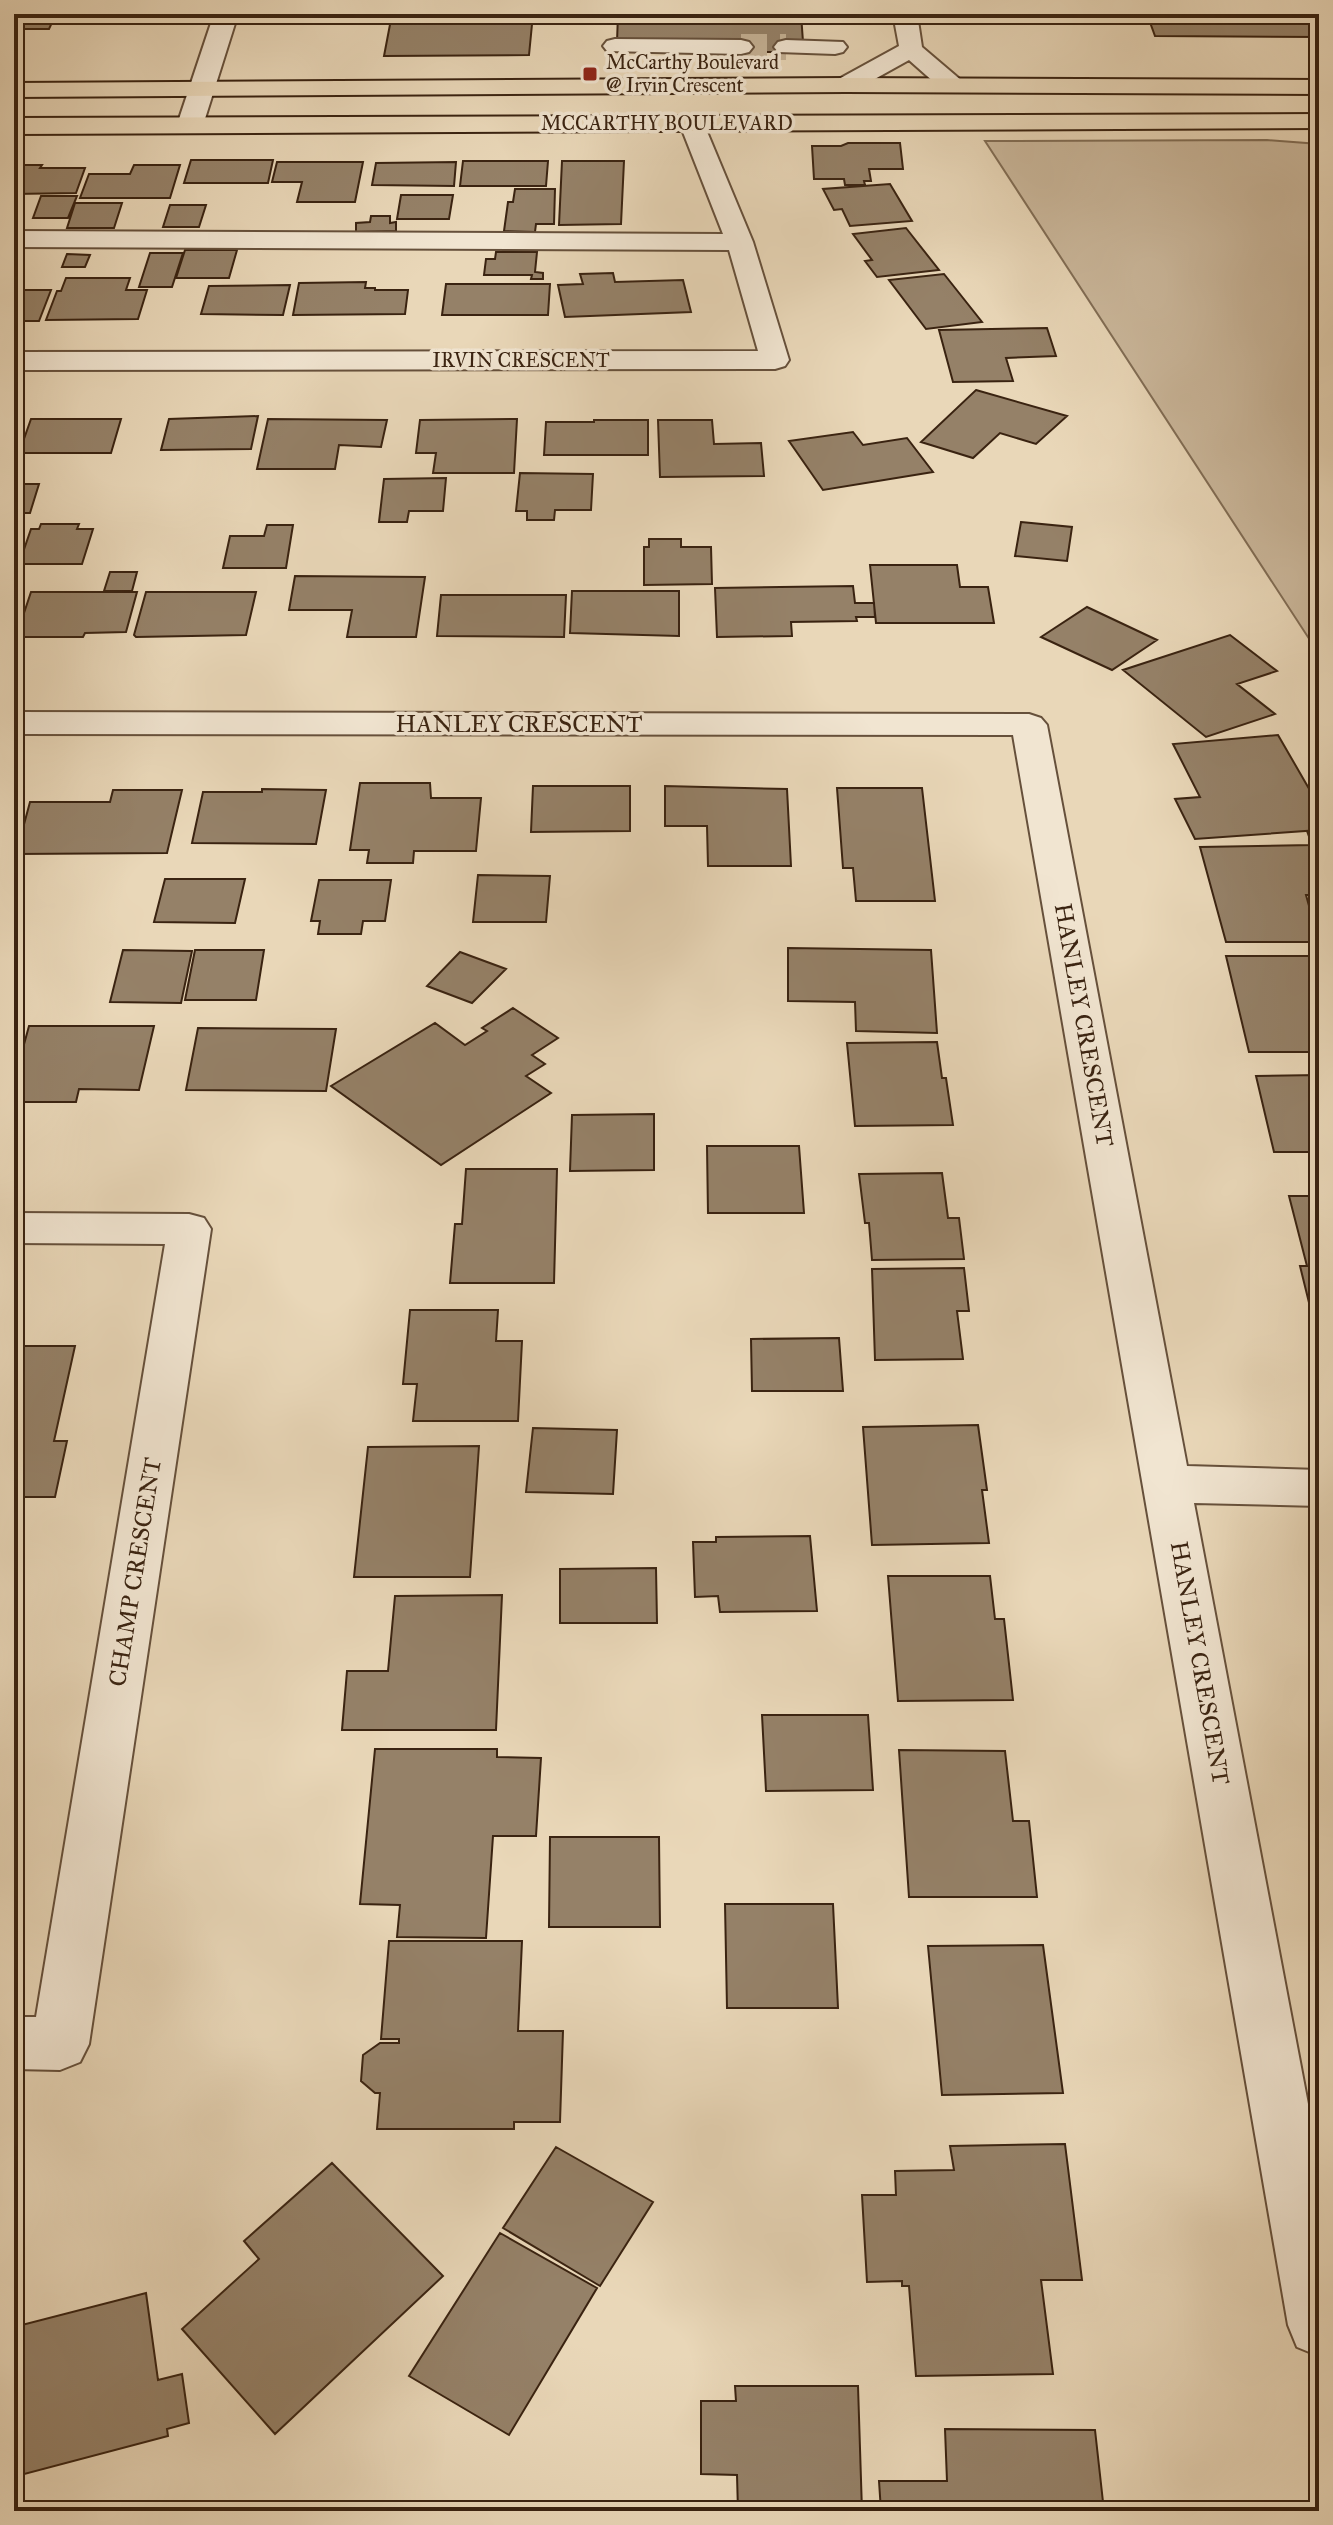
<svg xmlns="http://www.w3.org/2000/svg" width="1333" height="2525" viewBox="0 0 1333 2525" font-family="'IM FELL Great Primer',serif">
<rect width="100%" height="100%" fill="#e9d7b8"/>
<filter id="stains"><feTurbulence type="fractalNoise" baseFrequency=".0025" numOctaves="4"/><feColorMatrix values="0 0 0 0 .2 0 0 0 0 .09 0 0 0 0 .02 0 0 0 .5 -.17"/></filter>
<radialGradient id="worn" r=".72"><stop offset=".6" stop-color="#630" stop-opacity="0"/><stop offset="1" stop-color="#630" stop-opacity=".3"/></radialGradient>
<path fill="#cbb89c" stroke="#826e56" stroke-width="2" d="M 1267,140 L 1319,144 L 1319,654 L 985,141 Z"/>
<path fill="#958168" stroke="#3a2311" stroke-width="2" d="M 14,14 L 56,14 L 49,29 L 14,29 Z
M 392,14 L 533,14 L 529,55 L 384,56 Z
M 618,14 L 801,14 L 803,42 L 786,52 L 741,52 L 617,42 Z
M 1147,14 L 1319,14 L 1319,37 L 1155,36 Z
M 848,143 L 900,143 L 903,169 L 869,169 L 871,181 L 864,181 L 865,185 L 845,185 L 844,179 L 814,179 L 812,146 L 841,146 Z
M 191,160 L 273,160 L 268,183 L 184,183 Z
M 463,161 L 548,161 L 546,186 L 460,186 Z
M 562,161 L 624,161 L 621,224 L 559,225 Z
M 277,162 L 363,162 L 355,202 L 297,202 L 302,182 L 272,182 Z
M 456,162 L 454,186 L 372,185 L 376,163 Z
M 14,165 L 42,165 L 40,168 L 85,168 L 76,193 L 14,194 Z
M 134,165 L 180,165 L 170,198 L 80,198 L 89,174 L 130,174 Z
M 890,184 L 912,221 L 850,226 L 842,209 L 834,210 L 823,189 Z
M 515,189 L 555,189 L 554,224 L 536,224 L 535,232 L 504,231 L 508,202 L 513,202 Z
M 401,195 L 453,195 L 449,219 L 397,219 Z
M 41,196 L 77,196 L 68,218 L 33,218 Z
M 75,203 L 122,203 L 114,228 L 67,228 Z
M 170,205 L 206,205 L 199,227 L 163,227 Z
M 371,216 L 390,216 L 390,223 L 396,222 L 396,231 L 356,232 L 356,223 L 370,222 Z
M 906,228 L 939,270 L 877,277 L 865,261 L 872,260 L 853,234 Z
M 185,250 L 237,250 L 229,278 L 176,278 Z
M 496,252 L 537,252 L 535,272 L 543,273 L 543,279 L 531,279 L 532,275 L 484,275 L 486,259 L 495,259 Z
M 150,253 L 183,253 L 172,287 L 139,287 Z
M 67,254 L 90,255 L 85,267 L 62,267 Z
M 613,273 L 615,282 L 683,280 L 691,312 L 565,317 L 558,285 L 583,284 L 580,274 Z
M 944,274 L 982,322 L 926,329 L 889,280 Z
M 66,278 L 130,278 L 126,290 L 147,290 L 138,319 L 46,320 L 57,291 L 61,291 Z
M 366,282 L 365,288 L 375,288 L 375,290 L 408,290 L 405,314 L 293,315 L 299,283 Z
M 446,284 L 550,284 L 548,315 L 442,315 Z
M 290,285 L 283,315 L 201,314 L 209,286 Z
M 14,290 L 51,290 L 39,321 L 14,321 Z
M 1047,328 L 1056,356 L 1006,358 L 1013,381 L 953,382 L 939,330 Z
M 976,390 L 1067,416 L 1036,444 L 1000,433 L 973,458 L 921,442 Z
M 258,416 L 251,449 L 161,450 L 169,419 Z
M 31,419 L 121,419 L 111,453 L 19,453 Z
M 268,419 L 387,420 L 381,447 L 339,445 L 335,469 L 257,469 Z
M 517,419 L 514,473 L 433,473 L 436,453 L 416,453 L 420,420 Z
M 594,420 L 648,420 L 648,455 L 544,455 L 546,422 L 594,422 Z
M 658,420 L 712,420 L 714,444 L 761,443 L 764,476 L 660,477 Z
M 853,432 L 863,445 L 907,438 L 933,472 L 823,490 L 789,441 Z
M 520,473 L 593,474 L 591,510 L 555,510 L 554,520 L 527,520 L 527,511 L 516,511 Z
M 446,478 L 443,511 L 409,511 L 407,522 L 379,522 L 384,479 Z
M 14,484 L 39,484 L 30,513 L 14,513 Z
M 1021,522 L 1072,527 L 1067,561 L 1015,556 Z
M 41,524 L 79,524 L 77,529 L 93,529 L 82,564 L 19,564 L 31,529 L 39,529 Z
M 267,525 L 293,525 L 286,568 L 223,568 L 230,536 L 264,536 Z
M 649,539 L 681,539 L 681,547 L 711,547 L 712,584 L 644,585 L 644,547 L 649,547 Z
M 870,565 L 957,565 L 960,587 L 988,587 L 994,623 L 876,623 Z
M 110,572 L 137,572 L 132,591 L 104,591 Z
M 295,576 L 425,577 L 416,637 L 347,637 L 352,610 L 289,610 Z
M 853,586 L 855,603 L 874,603 L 875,617 L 856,617 L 857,621 L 791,622 L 792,636 L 717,637 L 715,588 Z
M 572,591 L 679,591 L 679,636 L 570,633 Z
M 31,592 L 137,592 L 126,632 L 85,633 L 83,637 L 16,637 Z
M 146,592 L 256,592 L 246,635 L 136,637 L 134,635 Z
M 441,595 L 566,595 L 564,637 L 437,636 Z
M 1087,607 L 1157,640 L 1112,670 L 1041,637 Z
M 1230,635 L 1277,671 L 1237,684 L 1275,714 L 1206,737 L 1123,670 Z
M 1278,735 L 1319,806 L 1319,830 L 1195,839 L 1175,799 L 1200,797 L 1173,744 Z
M 360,783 L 430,783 L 431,798 L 481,798 L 476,851 L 414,851 L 413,863 L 367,863 L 369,850 L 350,850 Z
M 533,786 L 630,786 L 630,831 L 531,832 Z
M 665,786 L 787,789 L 791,866 L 708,866 L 707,826 L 665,826 Z
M 837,788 L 922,788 L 935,901 L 856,901 L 853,868 L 843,868 Z
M 262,789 L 326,790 L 316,844 L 192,843 L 203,792 L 262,792 Z
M 113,790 L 182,790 L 167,853 L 16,854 L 30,802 L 110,802 Z
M 1319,830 L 1319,895 L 1306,895 L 1319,942 L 1226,942 L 1200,847 L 1312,845 L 1307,831 Z
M 478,875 L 550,876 L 546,922 L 473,922 Z
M 165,879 L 245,879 L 235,923 L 154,922 Z
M 319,880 L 391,880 L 385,921 L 363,921 L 361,934 L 318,934 L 320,921 L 311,921 Z
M 788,948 L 931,950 L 937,1033 L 856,1031 L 855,1002 L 788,1001 Z
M 123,950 L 192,951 L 181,1003 L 110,1002 Z
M 195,950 L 264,950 L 256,1000 L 185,1000 Z
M 460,952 L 506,969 L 472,1003 L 427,986 Z
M 1226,956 L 1319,956 L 1319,1052 L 1249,1052 Z
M 513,1008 L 558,1038 L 532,1055 L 545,1064 L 526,1076 L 551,1093 L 441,1165 L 331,1086 L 435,1023 L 465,1045 L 487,1031 L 482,1028 Z
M 29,1026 L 154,1026 L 139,1090 L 79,1089 L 76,1102 L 14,1102 L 14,1081 Z
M 198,1028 L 336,1029 L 326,1091 L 186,1090 Z
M 937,1042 L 942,1078 L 946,1078 L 953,1125 L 855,1126 L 847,1043 Z
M 1319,1075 L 1319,1152 L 1274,1152 L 1256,1076 Z
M 654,1114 L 654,1170 L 570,1171 L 572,1115 Z
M 707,1146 L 799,1146 L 804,1213 L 708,1213 Z
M 466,1169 L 557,1169 L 554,1283 L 450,1283 L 455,1224 L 462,1224 Z
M 942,1173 L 948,1218 L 959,1218 L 964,1259 L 872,1260 L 869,1223 L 865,1223 L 859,1174 Z
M 1289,1196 L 1319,1196 L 1319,1323 L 1314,1323 L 1300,1266 L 1307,1266 Z
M 964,1268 L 969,1311 L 957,1311 L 963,1359 L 875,1360 L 872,1269 Z
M 410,1310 L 498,1310 L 496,1341 L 522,1341 L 518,1421 L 413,1421 L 417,1384 L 403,1384 Z
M 839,1338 L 843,1391 L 752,1391 L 751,1339 Z
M 14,1346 L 75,1346 L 54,1441 L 67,1441 L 55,1497 L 14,1497 Z
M 978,1425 L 987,1490 L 982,1490 L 989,1543 L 872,1545 L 863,1427 Z
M 533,1428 L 617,1430 L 613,1494 L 526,1492 Z
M 479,1446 L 470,1577 L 354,1577 L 368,1447 Z
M 810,1536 L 817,1611 L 720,1612 L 718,1596 L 695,1597 L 693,1542 L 716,1542 L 716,1537 Z
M 656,1568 L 657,1623 L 560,1623 L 560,1569 Z
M 888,1576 L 990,1576 L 995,1619 L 1004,1619 L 1013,1700 L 898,1701 Z
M 502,1595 L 496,1730 L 342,1730 L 347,1671 L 388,1671 L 395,1596 Z
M 762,1715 L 868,1715 L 873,1790 L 766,1791 Z
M 375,1749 L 497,1749 L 497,1757 L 541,1758 L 536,1836 L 493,1836 L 486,1938 L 397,1937 L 400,1905 L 360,1904 Z
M 899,1750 L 1005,1751 L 1013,1821 L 1029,1821 L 1037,1897 L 909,1897 Z
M 550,1837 L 659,1837 L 660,1927 L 549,1927 Z
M 725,1904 L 833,1904 L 838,2008 L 727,2008 Z
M 389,1941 L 522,1941 L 518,2031 L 563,2031 L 560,2122 L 514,2122 L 514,2129 L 377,2129 L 380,2093 L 375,2093 L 361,2081 L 363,2055 L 380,2043 L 399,2043 L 399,2039 L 381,2039 Z
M 1043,1945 L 1063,2093 L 942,2095 L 928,1946 Z
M 1065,2144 L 1082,2280 L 1041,2280 L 1053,2374 L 916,2376 L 909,2286 L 902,2286 L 902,2281 L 867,2282 L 862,2195 L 896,2195 L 895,2171 L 954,2170 L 950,2146 Z
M 556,2147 L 653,2202 L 600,2286 L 503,2228 Z
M 332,2163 L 443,2276 L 275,2434 L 182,2329 L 259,2259 L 244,2241 Z
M 500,2233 L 597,2288 L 509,2435 L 409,2376 Z
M 146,2293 L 158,2380 L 182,2374 L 189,2423 L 167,2429 L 168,2436 L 24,2474 L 23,2479 L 14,2481 L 14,2327 Z
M 735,2386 L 858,2386 L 862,2511 L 738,2511 L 737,2475 L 701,2474 L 701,2401 L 736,2401 Z
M 945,2429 L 1095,2430 L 1104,2511 L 881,2511 L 879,2481 L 947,2481 Z"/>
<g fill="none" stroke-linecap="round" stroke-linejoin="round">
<path stroke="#c6b397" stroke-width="26" stroke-dasharray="26 13" stroke-linecap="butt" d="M 741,47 L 786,47"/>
<g stroke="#66503b" stroke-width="4">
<path id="minor" d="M 214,14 L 238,14 L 203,125 L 199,130 L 181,130 L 177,125 Z
M 893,14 L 917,14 L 922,47 L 962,81 L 965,86 L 962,91 L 944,91 L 909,60 L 855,90 L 837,90 L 834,85 L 837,80 L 899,46 Z
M 615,39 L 741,40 L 749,42 L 753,47 L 749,52 L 741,54 L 607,51 L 603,46 L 607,41 Z
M 786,40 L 843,42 L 847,47 L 843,52 L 835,54 L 778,52 L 774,47 L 778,42 Z
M 691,115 L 700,117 L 703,122 L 753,242 L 789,360 L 785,366 L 775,369 L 14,370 L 14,352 L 758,351 L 729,250 L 14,247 L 14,231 L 723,234 L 679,122 L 682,117 Z
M 14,712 L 1029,714 L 1041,718 L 1047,725 L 1187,1466 L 1319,1470 L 1319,1506 L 1194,1503 L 1319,2162 L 1319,2356 L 1297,2347 L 1288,2325 L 1013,735 L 14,734 Z
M 14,1213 L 189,1214 L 204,1218 L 211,1229 L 89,2044 L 80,2062 L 60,2070 L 14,2069 L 14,2017 L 36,2017 L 165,1244 L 14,1243 Z"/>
</g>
<g stroke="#3a2311" stroke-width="4">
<path id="major" d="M 846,78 L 1319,80 L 1319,94 L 846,92 L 14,97 L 14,83 Z
M 1319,114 L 1319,128 L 14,134 L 14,118 Z"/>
</g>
<use href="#minor" fill="#f1e5d1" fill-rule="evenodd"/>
<use href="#major" fill="#e9d7b8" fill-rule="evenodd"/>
</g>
<rect fill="#8f2418" stroke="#f1e5d1" stroke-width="3" x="582" y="66" width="16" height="16" rx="4"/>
<g text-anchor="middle" stroke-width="7" stroke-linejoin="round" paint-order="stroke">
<g font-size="20" fill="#3a2311" stroke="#f1e5d1" text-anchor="start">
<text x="606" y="69">McCarthy Boulevard<tspan x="606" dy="23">@ Irvin Crescent</tspan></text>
</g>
<g font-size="20" fill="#3a2311" stroke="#f1e5d1">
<text x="667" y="130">MCCARTHY BOULEVARD</text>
<text x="521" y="367">IRVIN CRESCENT</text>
</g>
<g font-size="24" fill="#3a2311" stroke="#f1e5d1">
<text x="519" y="732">HANLEY CRESCENT</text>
<text transform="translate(1084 1025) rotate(80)" y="8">HANLEY CRESCENT</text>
<text transform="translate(135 1572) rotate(-81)" y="8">CHAMP CRESCENT</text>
<text transform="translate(1200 1663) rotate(80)" y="8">HANLEY CRESCENT</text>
</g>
</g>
<rect width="1333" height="2525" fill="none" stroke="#e9d7b8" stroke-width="48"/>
<rect x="16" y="16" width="1301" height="2493" fill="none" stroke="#3a2311" stroke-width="4"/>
<rect x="24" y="24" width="1285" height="2477" fill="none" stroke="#3a2311" stroke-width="2"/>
<rect width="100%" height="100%" filter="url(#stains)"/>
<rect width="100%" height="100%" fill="url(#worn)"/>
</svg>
